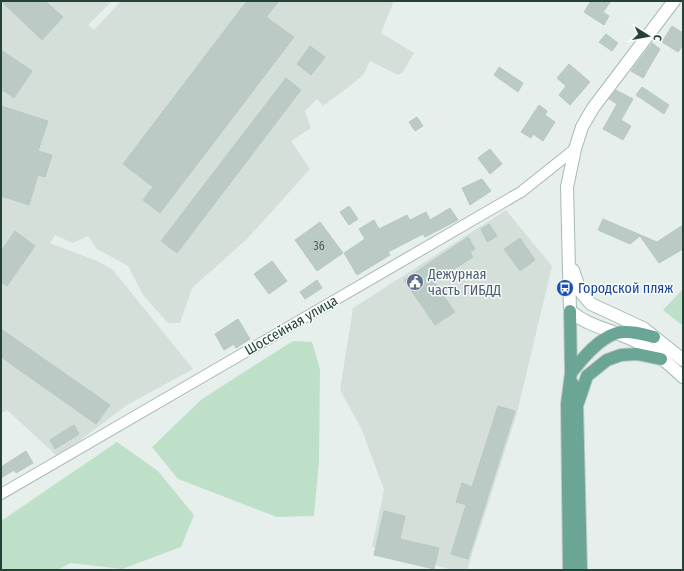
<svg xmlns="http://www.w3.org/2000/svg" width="684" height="571" viewBox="0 0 684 571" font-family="'Fira Sans Condensed',sans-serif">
<rect width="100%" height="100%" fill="#e6efeb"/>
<path fill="#d4dfda" d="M 1,1 L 112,1 L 88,25 L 94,30 L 121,1 L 394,1 L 381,33 L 414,53 L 403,72 L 398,75 L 370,61 L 364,74 L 350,86 L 323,106 L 317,99 L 305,111 L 311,128 L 291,141 L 310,169 L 247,239 L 192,288 L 180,323 L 168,323 L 143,295 L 128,266 L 97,249 L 88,236 L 73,243 L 55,235 L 50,243 L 97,261 L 113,270 L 193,369 L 127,405 L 58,457 L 7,410 L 1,413 Z
M 506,210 L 552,266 L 517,413 L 467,570 L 452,570 L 372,547 L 384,490 L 362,430 L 340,390 L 353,308 Z"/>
<path fill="#bfe0c8" d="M 683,289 L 683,326 L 663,310 Z
M 293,341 L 312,342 L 320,369 L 319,461 L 314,516 L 277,517 L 178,479 L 152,447 L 202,399 Z
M 117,442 L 158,471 L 194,515 L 181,547 L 122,569 L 71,563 L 57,570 L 1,570 L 1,521 Z"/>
<path fill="#bbcac4" stroke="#b8c9c2" d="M 1,1 L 45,1 L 63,17 L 42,40 Z
M 247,1 L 279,1 L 266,17 L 294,37 L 160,213 L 143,200 L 153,187 L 123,164 Z
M 591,1 L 611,1 L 603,12 L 609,16 L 604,25 L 584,12 Z
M 672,26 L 683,33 L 683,45 L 678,52 L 662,42 Z
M 606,34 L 618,43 L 612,51 L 599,42 Z
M 652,43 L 660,49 L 643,78 L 631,71 Z
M 310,46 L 325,57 L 311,75 L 297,64 Z
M 1,50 L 32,71 L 14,98 L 1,89 Z
M 569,64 L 590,82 L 570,105 L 559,95 L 566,86 L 557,78 Z
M 499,67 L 523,83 L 518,92 L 494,75 Z
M 286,78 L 301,90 L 177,253 L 161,241 Z
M 642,87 L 669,105 L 664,114 L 636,95 Z
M 616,90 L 633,99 L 621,120 L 631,126 L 623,140 L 603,129 L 617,104 L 609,99 Z
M 539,105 L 547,111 L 545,115 L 555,122 L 543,141 L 533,134 L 531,138 L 521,132 Z
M 1,106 L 48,121 L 38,151 L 52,155 L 45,177 L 38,175 L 29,205 L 1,196 Z
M 417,117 L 423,126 L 415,131 L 409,122 Z
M 490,149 L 502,164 L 490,174 L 478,158 Z
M 482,179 L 491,191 L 470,205 L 462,188 Z
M 349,206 L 358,219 L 349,225 L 340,212 Z
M 450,208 L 458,220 L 425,237 L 423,234 L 388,252 L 390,255 L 357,275 L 344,253 L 365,239 L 359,229 L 374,220 L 379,229 L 407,215 L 410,220 L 426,212 L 430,220 Z
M 603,219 L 657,242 L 683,225 L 683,249 L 659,263 L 640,236 L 630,244 L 598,230 Z
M 320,222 L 343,253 L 317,271 L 295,240 Z
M 489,224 L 497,236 L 487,242 L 481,229 Z
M 15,231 L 35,246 L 7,286 L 1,282 L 1,251 Z
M 468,237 L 475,249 L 470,252 L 473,257 L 434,282 L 455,312 L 435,325 L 404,280 Z
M 520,238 L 535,260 L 520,271 L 504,249 Z
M 272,261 L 287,281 L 269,294 L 254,274 Z
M 317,280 L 322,288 L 305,299 L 300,292 Z
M 238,319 L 250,339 L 236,348 L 234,344 L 224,350 L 215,334 Z
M 1,329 L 110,405 L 96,424 L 1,357 Z
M 498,406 L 515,411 L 468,559 L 451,554 L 466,505 L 456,502 L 462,483 L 472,487 Z
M 74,425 L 79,434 L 55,449 L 50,440 Z
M 26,451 L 33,463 L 16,473 L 14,470 L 1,478 L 1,467 Z
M 384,511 L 405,516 L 400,539 L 439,548 L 434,569 L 374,555 Z"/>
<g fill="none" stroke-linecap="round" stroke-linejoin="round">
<g stroke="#a8b8b2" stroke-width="12">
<path id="street" d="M 1,494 L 521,192 L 575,149"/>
</g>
<g stroke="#a4bbb3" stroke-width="14">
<path id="secondary" d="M 674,1 L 593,108 L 582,127 L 575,149 L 567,187 L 570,311 C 593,330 619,330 645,346 C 658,354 671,366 683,377
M 573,270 L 580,291 L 591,304 L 643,328 L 683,360"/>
</g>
<g stroke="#c2cac8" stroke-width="14">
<path id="primary" d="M 571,373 C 582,359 599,338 617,333 C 628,330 643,334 654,337
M 573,384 L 577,404 L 581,570
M 578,403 L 587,376 L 607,360 L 621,355 L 637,354 L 661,359
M 569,570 L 567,404 L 571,373 L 570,311"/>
</g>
<use href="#street" stroke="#fff" stroke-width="10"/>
<use href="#secondary" stroke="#fff" stroke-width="12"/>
<use href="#primary" stroke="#6aa596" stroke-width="12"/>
</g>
<defs>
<g id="civic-disc" transform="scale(0.9)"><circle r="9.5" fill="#5c6f8a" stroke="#f7fbf9"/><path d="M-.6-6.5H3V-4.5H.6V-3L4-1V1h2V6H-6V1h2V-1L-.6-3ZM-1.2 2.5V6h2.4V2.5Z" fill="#fff"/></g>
<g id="bus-disc" transform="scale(0.9)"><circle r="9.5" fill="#1a4fb4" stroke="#f7fbf9"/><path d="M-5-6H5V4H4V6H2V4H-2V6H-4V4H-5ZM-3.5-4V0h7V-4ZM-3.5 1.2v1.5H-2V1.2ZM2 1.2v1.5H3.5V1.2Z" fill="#fff"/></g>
</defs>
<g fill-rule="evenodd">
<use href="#civic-disc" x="415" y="282"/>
<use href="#bus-disc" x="565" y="288"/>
</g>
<g text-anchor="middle" stroke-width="3" stroke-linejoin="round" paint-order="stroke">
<g font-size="12" fill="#4a645c">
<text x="319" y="250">36</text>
</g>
<g font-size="14" fill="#4e5e75" stroke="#f7fbf9" text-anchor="start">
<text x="428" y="279">Дежурная<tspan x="428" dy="16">часть ГИБДД</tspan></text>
</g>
<g font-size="14" fill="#164399" stroke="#f7fbf9" text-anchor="start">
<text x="578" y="293">Городской пляж</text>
</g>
<g font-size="14" fill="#24423a" stroke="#f7fbf9">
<text transform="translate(291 325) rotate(-30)" y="5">Шоссейная улица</text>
</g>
</g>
<rect width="684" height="571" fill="none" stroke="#24423a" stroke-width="4"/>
<g transform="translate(648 36) rotate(101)" stroke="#f7fbf9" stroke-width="3" paint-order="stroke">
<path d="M0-3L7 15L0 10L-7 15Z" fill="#24423a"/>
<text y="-6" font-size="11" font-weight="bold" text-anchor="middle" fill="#24423a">С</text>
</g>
</svg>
